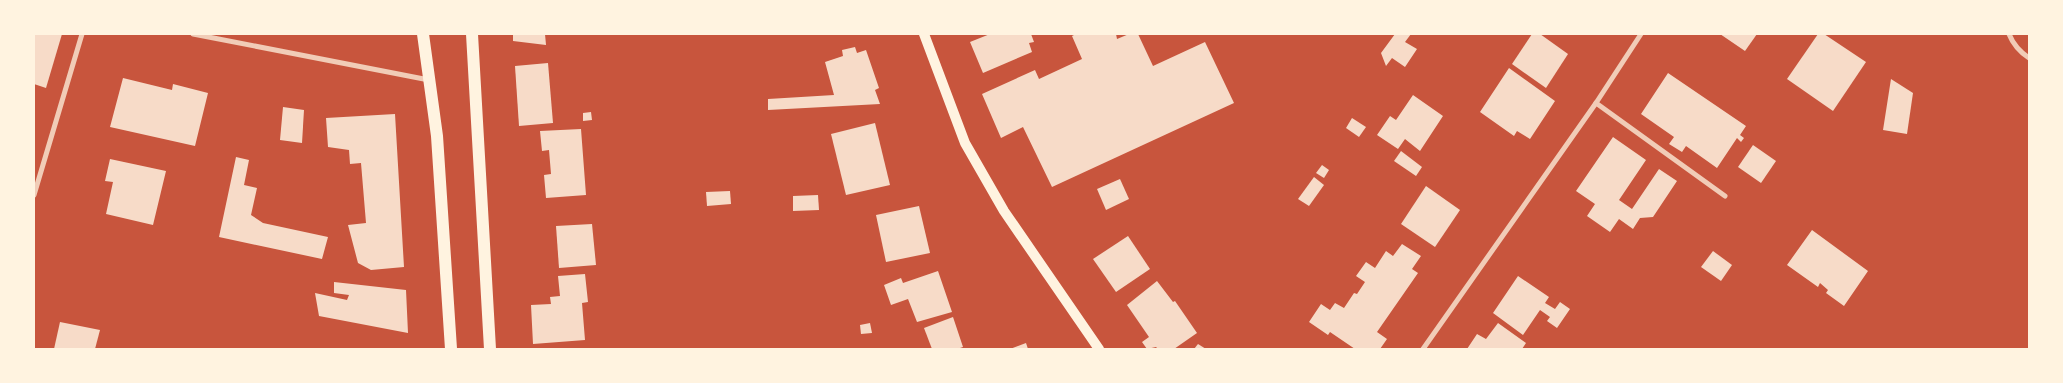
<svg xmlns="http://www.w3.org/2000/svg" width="2063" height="383" font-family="Arial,sans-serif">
<rect width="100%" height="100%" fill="#c8553d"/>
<g fill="#f7dbc8">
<polygon points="34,34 62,34 46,88 34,84"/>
<polygon points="513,34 545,34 546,45 513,41"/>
<polygon points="990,34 1031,34 1034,42 1029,43 1032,52 983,73 970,42"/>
<polygon points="1076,34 1116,34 1117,39 1129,34 1138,34 1153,66 1205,42 1234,103 1052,187 1023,127 1001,138 982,94 1035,70 1039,79 1082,59 1072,36"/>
<polygon points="1395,34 1411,34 1405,42 1417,49 1405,67 1392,58 1386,66 1381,53"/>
<polygon points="1532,34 1540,34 1568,54 1546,88 1512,64"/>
<polygon points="1720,34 1757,34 1745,51"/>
<polygon points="1818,34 1824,34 1866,62 1833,111 1787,79"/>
<polygon points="855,47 857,53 866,50 879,88 875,90 880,104 768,110 768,99 834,95 825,62 843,56 842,50"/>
<polygon points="548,63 553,123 519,126 515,66"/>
<polygon points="1509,68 1555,101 1530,139 1517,131 1514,136 1480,112"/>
<polygon points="1668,73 1746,126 1740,135 1744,138 1741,142 1737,138 1717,168 1686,146 1682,152 1669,144 1674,137 1641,114"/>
<polygon points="123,78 172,90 173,84 208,93 195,146 110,127"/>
<polygon points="1891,79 1913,93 1907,134 1883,130"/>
<polygon points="1413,95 1443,116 1420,151 1405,139 1398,149 1377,135 1390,116 1396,120"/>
<polygon points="283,107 304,110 302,143 280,140"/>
<polygon points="591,112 592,120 583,121 583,113"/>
<polygon points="395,114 404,267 371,270 358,263 348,225 366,223 361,163 350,164 349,150 328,147 326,118"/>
<polygon points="1352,118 1366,127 1359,137 1346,128"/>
<polygon points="875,123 890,185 846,195 831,134"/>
<polygon points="581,129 586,195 546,198 544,175 551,174 549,150 542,151 540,131"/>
<polygon points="1613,137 1646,160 1619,200 1632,209 1659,169 1677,181 1653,217 1640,218 1633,229 1619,219 1610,232 1587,216 1595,204 1576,191"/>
<polygon points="1753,145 1776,161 1761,183 1738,167"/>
<polygon points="1401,151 1422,167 1416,176 1394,161"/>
<polygon points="236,157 249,160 244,185 257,188 251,215 263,223 328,237 322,259 219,237"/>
<polygon points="110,159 166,171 153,225 106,214 113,182 105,181"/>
<polygon points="1322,165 1329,170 1324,178 1316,173"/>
<polygon points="1314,177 1324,185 1309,206 1298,199"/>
<polygon points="1120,179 1129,199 1106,210 1097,189"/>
<polygon points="1426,186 1460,210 1435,247 1401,224"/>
<polygon points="730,191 731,204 707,206 706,192"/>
<polygon points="818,195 819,210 793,211 793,196"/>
<polygon points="919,206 930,253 886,262 876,215"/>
<polygon points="592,224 596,265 559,268 556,226"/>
<polygon points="1812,230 1868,271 1844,306 1826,293 1828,290 1820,283 1818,287 1787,265"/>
<polygon points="1128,236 1150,269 1116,292 1093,259"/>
<polygon points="1402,244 1421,256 1412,269 1418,273 1377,332 1387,339 1380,349 1355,349 1330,332 1328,335 1309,322 1321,304 1330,310 1335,303 1344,308 1354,293 1357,294 1365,282 1356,276 1366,262 1375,268 1386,251 1393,256"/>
<polygon points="1713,251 1732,265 1721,281 1701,267"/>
<polygon points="938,271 952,312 917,322 908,299 891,305 884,285 901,278 903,283"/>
<polygon points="585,274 588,302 582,303 585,340 533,344 531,305 551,304 550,297 560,296 558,276"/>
<polygon points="1518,276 1549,297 1545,303 1555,309 1560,302 1570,309 1557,328 1547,321 1550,317 1540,310 1523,335 1493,313"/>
<polygon points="1157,281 1173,302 1175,301 1197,333 1174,349 1158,349 1156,347 1147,349 1142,342 1149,337 1127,305"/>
<polygon points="334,282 406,290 408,333 319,316 315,293 347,300 349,295 334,293"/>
<polygon points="953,317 963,347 957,349 932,349 924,328"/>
<polygon points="60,322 100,330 95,349 54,349"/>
<polygon points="870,323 872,333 861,334 860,325"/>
<polygon points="1498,323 1526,343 1522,349 1467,349 1477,334 1486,339"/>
<polygon points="1026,343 1028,349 1010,349"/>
<polygon points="1198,344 1206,349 1194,349"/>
</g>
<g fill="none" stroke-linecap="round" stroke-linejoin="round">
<g stroke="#f1ccb7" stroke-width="5">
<polyline points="193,34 429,80"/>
<path d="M2009,34C2013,44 2020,52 2029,58"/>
<polyline points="1596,103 1725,196"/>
<polyline points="34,195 82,34"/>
<polyline points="1423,349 1596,103 1641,34"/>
</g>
<polyline stroke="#fff3e0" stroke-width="10" points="924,34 965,143 1004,211 1099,349"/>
<g stroke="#fff3e0" stroke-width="12">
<polyline points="423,34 437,136 451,349"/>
<polyline points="472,34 490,349"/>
</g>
</g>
<rect width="2063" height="383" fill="none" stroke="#fff3e0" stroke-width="70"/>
</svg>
